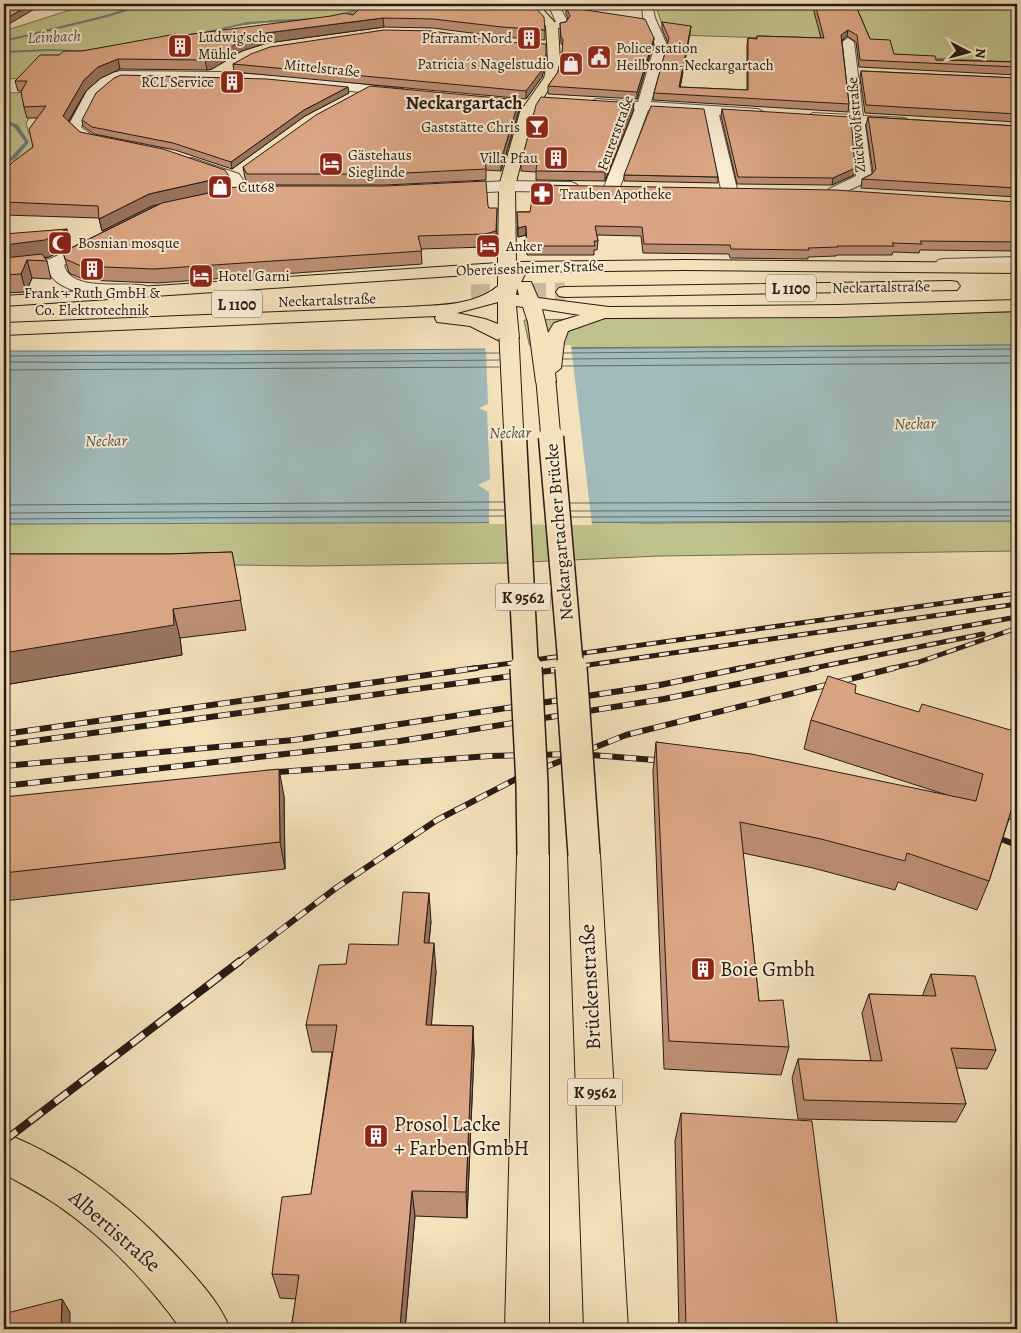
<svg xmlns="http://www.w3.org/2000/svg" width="1021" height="1333" font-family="Alegreya,serif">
<rect width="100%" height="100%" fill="#f4e2bb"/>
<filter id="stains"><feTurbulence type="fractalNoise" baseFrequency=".004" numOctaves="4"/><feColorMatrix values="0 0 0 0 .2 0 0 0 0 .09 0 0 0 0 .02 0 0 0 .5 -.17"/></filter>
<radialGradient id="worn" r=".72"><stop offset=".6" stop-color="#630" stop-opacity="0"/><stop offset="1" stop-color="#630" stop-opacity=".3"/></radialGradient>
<g fill="#c0c28d" stroke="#746e50">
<polygon points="89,4 373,4 349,15 327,20 279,20 234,26 77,61 65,77 4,79 4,31"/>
<polygon points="655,4 1017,4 1017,62 865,55 863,41 675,35 665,33"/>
<polygon points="46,92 26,123 29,134 39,136 36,148 4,171 4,93"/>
<polygon points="1017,312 1017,345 530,348 524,320"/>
<polygon points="504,521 650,523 1017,521 1017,551 659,556 505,563 310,566 4,562 4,524"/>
</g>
<polygon fill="#a1bbbc" stroke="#707b79" points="1017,345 1017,521 4,524 4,351 236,351"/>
<polygon fill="#f4e2bb" points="571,345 592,525 489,524 489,492 478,485 490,479 487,412 479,408 488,404 486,352 484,346"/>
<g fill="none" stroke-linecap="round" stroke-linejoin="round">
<g stroke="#646b68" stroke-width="1">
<polyline points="564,353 1017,349"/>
<polyline points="4,356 499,353"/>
<polyline points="563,359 1017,356"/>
<polyline points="4,362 236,363 499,360"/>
<polyline points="562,366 1017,363"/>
<polyline points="4,370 499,367"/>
<polyline points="570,503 1017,502"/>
<polyline points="4,505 504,502"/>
<polyline points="571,511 1017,510"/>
<polyline points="4,513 504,510"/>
<polyline points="571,517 1017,516"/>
<polyline points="4,519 505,516"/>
</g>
<g fill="#707b79" fill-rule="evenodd">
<polygon points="143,4 148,4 108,17 4,42 4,40 106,15"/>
<polygon points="367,4 371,4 339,18 336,17"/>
<polygon points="315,18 316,20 247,24 187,38 185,37 247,22"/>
<polygon points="50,49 95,51 93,52 50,51 4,53 4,51"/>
<polygon points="4,119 18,125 29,142 16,158 4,165 4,162 12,156 25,142 14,127 4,122"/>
</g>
<polyline stroke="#cbba9a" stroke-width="19" stroke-dasharray="19 9" stroke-linecap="butt" points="471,294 565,292"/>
<defs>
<g id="minor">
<polygon points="548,4 558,4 568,22 564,27 552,29 546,26 548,24 556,22"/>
<polygon points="642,4 652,4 655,18 667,45 651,102 758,109 765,113 758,117 719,115 737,189 734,192 724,192 721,189 705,114 648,110 620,187 617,190 607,190 604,187 635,109 596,107 589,103 596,99 638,102 655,45 643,18"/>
<polygon points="848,38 854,42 863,116 905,118 912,122 905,126 865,124 872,178 869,181 834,197 829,195 826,192 829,189 856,176 851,123 813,121 806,117 813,113 850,115 842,42"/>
<path d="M121,71L219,72L308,78L403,89L409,93L403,97L308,86L219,80L121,79C99,83 91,109 81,127L93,136L111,140L113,143L111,146C96,150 76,140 67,128L89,87L106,74Z"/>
<polygon points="192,158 239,174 251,192 248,195 238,195 228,180 187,165 185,162 187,159"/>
<polygon points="507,181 571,182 576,184 579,187 576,190 571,192 507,191 449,194 444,192 441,189 444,186 449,184"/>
<path d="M98,236L104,237L106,241L104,245L64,265C71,293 125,281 146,286L149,290L146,294C122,300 58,298 48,270L4,274V264L50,259Z"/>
<polygon points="1017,257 1017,267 944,269 938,268 935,264 938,260 944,259"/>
</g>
<g id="major">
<path d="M526,4H538L558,26L560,61L556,78L534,112L515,186L516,262L685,260L1017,263V273L685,270L523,272L525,274L521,282H531L538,298L609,307L838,305L1017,300V311L838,317L605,318L568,331L564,342L561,368L555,373L556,382L553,386L546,388L539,386L536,382L528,322L523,307L516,306L519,338L516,342L509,344L502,342L470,326L437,322L435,318L436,316L4,335V323L405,307C435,305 473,307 498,286V273L4,306V296L498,263L499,186L520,112L544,78L548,61L546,26ZM517,288L519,295H516ZM498,302V324L485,319L457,313ZM542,309L580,315L554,323L548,333Z"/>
<polygon points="951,281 957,282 960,286 957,290 565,297 559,296 556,292 559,288 565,287"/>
<polygon points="533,842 544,846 549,855 549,1329 505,1329 517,855 522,846"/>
<polygon points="584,842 595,846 600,855 628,1329 584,1329 568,855 573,846"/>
<path d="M4,1133C78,1162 140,1214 192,1273C207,1290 222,1308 230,1329H181C147,1282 105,1238 57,1205C40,1193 22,1184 4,1174Z"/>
</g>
</defs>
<use href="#minor" stroke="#5a4d3e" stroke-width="2"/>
<use href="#major" stroke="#271b14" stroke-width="2"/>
<use href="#minor" fill="#f8ecd3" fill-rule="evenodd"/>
<use href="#major" fill="#f4e2bb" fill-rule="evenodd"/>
<defs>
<g id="rail-far2">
<polyline points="468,669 1017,593"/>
<polyline points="560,669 1017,604"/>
<polyline points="736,669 831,650 1017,617"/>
<polyline points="809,669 983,634"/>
<polyline points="889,669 919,662 1017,628"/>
</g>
<g id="rail-far1">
<polyline points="4,734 477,668"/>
<polyline points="4,745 570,668"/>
<polyline points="4,766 294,740 660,685 742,668"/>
<polyline points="265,773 489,756 580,754 667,761"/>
<polyline points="4,786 400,741 664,699 816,668"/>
<polyline points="990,835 1017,845"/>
<polyline points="239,962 336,888 437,820 518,778 626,735 894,668"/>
</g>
<polyline id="rail" points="4,1141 240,961"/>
</defs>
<use href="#rail-far2" stroke="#271b14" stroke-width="5"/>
<use href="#rail-far1" stroke="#271b14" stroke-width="6"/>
<use href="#rail" stroke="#271b14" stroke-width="8"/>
<use href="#rail-far2" stroke="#f8ecd3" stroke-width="3" stroke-dasharray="10" stroke-linecap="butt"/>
<use href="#rail-far1" stroke="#f8ecd3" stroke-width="4.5" stroke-dasharray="12" stroke-linecap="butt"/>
<use href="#rail" stroke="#f8ecd3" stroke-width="5.5" stroke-dasharray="16" stroke-linecap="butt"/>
<defs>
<g id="major-bridge-far2">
<polyline points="509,338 514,439"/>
<polyline points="546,382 551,439"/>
</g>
<g id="major-bridge-far1">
<polyline points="514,437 526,669"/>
<polyline points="551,437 571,669"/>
</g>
<g id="major-bridge">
<polyline points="526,668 532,784 533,855"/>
<polyline points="571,668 584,855"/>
</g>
</defs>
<use href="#major-bridge-far2" stroke="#271b14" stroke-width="21" stroke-linecap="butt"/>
<use href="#major-bridge-far1" stroke="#271b14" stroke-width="27" stroke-linecap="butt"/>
<use href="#major-bridge" stroke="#271b14" stroke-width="34" stroke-linecap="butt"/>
<use href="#major-bridge-far2" stroke="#f4e2bb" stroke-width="19"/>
<use href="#major-bridge-far1" stroke="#f4e2bb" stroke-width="24"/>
<use href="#major-bridge" stroke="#f4e2bb" stroke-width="31"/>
</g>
<g fill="#bc8f72" stroke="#271b14">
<polygon points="364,4 545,30 545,40 502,37 433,28 384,27 267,43 242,51 212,69 207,70 120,69 101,78 86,91 69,122 80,132 231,188 198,195 488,206 496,244 486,247 421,249 422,264 157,283 85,280 69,273 63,252 159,204 152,206 102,231 99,218 4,215 4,171 33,147 37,118 27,118 24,107 22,91 18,91 15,81 59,55 177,36 353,15"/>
<polygon points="812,4 855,4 870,39 894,54 936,60 1017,62 1017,75 859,67 856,42 847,36 842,41 849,104 848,112 653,100 654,93 668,43 662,29 662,22 690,33 680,87 747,90 747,45 748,38 756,39 757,36 821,38"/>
<polygon points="566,7 654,38 653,45 637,99 548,94 548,86 558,72 562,54 563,45 561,44 560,23 566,22 568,18 566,14"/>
<polygon points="546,61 542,77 526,99 234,72 233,64"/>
<polygon points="861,71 1017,78 1017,122 865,113 860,78"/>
<polygon points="349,93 305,116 232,169 175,150 94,134 83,126 82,120"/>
<polygon points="722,109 854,175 832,185 737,184 721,116"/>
<polygon points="519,110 501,171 486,170 486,180 386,185 249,185 245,178 243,167"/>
<polygon points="633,111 605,181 536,180 536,172 521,171 521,163"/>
<polygon points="868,117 1017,126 1017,198 1017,197 861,188 862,179 872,174 873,172 866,125"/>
<polygon points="624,175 718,177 718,183 624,181"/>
<polygon points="1017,202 1017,251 920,250 919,253 893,252 892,255 837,255 836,256 808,257 808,259 730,258 729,254 643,253 641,236 597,235 598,241 597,250 594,250 594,255 527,255 526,235 518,237 517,212"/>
<polygon points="4,234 71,246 49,257 45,258 47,261 51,279 32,278 26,292 4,293"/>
<polygon points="232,552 246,630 180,638 182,655 4,685 4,554 168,554"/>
<polygon points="855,693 1017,759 1017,821 1009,819 989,881 977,910 898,882 895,890 813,868 743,853 759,1001 789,1047 781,1075 664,1069 653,771 656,742 947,795 804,749 811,720"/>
<polygon points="284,796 285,869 4,901 4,797"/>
<polygon points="431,921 429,943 436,972 431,1025 473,1026 474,1053 467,1218 415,1216 405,1329 294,1329 292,1323 296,1299 280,1298 272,1274 311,1194 332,1052 312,1052 306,1025 346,964 398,945"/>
<polygon points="931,974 996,1050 987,1069 956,1068 966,1104 956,1122 798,1119 792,1078 798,1059 871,1061 862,1013 869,994 923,996 923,994"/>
<polygon points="681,1113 838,1329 679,1329 675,1141"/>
</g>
<g fill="#99745d" stroke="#271b14">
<polygon points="31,4 43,4 4,27 4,20"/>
<polygon points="383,18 384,27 267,43 242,51 212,69 207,70 205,60 241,41 266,33"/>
<polygon points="691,26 690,33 679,94 679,87"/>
<polygon points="848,30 847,36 840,42 841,35"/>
<polygon points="654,38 653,45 637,99 637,92"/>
<polygon points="546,54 546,61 542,77 526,99 526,91"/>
<polygon points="118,59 120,69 101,78 86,91 65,127 63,116 84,80 98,67"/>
<polygon points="348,87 349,93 305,116 232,169 231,162 304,110"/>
<polygon points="519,100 519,110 501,171 501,160"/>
<polygon points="634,103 633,111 605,181 605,172"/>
<polygon points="855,168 854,175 832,185 833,178"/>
<polygon points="229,176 231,188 152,206 102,231 99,219 149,194"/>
<polygon points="497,208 496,244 486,247 485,234"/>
<polygon points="526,226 526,235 518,237 518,228"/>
<polygon points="67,229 71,246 49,257 4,263 4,245"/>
<polygon points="27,260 32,278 26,292 21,274"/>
<polygon points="173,609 180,638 182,655 4,685 4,653"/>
<polygon points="279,769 284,796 285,869 280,842"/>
<polygon points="429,893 431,921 426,971 424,943"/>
<polygon points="434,943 436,972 429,1053 426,1025"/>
<polygon points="473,1026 474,1053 467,1218 466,1192"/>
<polygon points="412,1191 415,1216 405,1329 400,1329 400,1326"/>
<polygon points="62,1299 70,1312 70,1329 61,1329"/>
</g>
<g fill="#dba685" stroke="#271b14">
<polygon points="4,4 31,4 4,20"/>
<polygon points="364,4 532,4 544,17 545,30 502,27 433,19 383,18 266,33 241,41 211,59 205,60 118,59 98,67 84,80 63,116 80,132 163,149 225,170 229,176 149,194 99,219 98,206 4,202 4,171 14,161 33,147 29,129 46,106 24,107 21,92 27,81 15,81 40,55 59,55 64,51 82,51 176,34 177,36 331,16 345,13 353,15"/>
<polygon points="815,4 855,4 870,39 890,40 894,54 935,56 936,60 1017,62 1017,67 860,60 857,35 848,30 841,35 849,104 654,93 669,38 662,22 691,26 679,87 748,90 748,38 757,39 757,36 824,38"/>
<polygon points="566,7 645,19 654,38 637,92 548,86 558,72 562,54 563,39 561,37 560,23 566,22 570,16"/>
<polygon points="384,30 433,31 502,42 546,44 546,54 542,70 526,91 233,64 251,54 270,47"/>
<polygon points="861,71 1017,78 1017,114 866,105"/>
<polygon points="121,75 267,79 348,87 304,110 231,162 173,143 92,127 82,120 96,93 114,78"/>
<polygon points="370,86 519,100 501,160 485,159 486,169 385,174 247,174 243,167 316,115"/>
<polygon points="541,97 634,103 605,172 536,171 537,163 521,163 536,105"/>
<polygon points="651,106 704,109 718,177 624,175"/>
<polygon points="722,109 851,117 855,168 833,178 738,177"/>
<polygon points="868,117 1017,126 1017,188 862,179 872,174 876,169"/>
<polygon points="486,181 488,206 489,208 497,208 496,231 485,234 418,236 422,251 154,269 81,266 65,259 63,252 162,203 241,186 385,186"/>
<polygon points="534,185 835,190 1017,202 1017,242 920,241 922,244 892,243 894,246 837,246 838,247 808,248 809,250 731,249 730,245 644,244 642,227 595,226 598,241 594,241 595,246 527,246 526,226 518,228 517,212 530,212"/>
<polygon points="67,229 45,240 4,245 4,234"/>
<polygon points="42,254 47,261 27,260 21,274 4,275 4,258"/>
<polygon points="232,552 241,600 173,609 174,625 4,653 4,554 168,554"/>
<polygon points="828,676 856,685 855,693 919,712 922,704 1017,732 1017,747 1013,758 1017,759 1017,792 989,881 907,853 905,861 821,839 740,822 759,1001 783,1000 789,1047 669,1041 656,742 751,754 976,801 983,774 811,720"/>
<polygon points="279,769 280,842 4,873 4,797"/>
<polygon points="403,892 429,893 424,943 434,943 426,1025 473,1026 466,1192 412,1191 400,1326 292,1323 299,1275 272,1274 282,1197 311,1194 337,1025 306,1025 319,965 346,964 349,944 398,945"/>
<polygon points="931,974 975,976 996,1050 951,1048 966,1104 804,1100 798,1059 882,1061 869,994 936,996"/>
<polygon points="681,1113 812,1121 838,1329 686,1329"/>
<polygon points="62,1299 61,1329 7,1329 7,1313"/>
</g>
<defs>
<symbol id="building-square" viewBox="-11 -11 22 22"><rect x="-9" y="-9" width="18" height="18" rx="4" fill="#8f2418" stroke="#f8ecd3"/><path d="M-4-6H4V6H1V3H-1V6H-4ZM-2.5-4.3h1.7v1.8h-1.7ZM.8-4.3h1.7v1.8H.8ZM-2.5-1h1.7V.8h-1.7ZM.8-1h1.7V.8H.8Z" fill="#fff"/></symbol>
<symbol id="civic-square" viewBox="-11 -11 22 22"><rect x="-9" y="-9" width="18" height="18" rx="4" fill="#8f2418" stroke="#f8ecd3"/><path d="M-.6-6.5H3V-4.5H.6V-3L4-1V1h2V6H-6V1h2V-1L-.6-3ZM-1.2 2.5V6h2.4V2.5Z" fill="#fff"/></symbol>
<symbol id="shop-square" viewBox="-11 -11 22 22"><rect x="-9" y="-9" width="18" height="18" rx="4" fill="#8f2418" stroke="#f8ecd3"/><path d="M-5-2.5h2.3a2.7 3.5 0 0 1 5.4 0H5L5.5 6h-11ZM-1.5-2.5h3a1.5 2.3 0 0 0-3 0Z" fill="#fff"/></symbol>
<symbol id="bar-square" viewBox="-11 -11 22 22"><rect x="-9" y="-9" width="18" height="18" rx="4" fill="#8f2418" stroke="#f8ecd3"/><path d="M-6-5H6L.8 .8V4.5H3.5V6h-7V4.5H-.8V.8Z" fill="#fff"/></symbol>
<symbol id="hotel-square" viewBox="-11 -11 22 22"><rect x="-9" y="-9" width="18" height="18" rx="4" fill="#8f2418" stroke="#f8ecd3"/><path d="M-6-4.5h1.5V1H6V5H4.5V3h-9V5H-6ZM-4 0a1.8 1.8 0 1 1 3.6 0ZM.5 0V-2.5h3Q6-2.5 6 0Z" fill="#fff"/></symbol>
<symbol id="pharmacy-square" viewBox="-11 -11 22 22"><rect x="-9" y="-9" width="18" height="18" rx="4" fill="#8f2418" stroke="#f8ecd3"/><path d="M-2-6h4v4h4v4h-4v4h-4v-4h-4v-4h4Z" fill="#fff"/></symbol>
<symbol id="mosque-square" viewBox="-11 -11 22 22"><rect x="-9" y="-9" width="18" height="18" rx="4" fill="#8f2418" stroke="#f8ecd3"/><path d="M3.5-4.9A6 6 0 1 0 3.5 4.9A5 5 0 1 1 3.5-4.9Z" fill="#fff"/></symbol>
</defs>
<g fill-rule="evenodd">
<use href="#building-square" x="515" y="24" width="28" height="28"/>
<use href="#building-square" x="166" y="32" width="28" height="28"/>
<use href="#civic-square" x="585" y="43" width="28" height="28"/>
<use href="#shop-square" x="557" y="50" width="28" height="28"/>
<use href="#building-square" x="218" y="68" width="28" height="28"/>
<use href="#bar-square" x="523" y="113" width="28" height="28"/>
<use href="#building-square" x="542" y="144" width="28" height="28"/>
<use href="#hotel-square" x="317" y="150" width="28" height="28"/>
<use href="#shop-square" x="206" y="173" width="28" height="28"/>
<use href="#pharmacy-square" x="528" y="180" width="28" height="28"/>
<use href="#mosque-square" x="46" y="229" width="28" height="28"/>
<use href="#hotel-square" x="474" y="232" width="28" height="28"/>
<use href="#building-square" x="78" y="255" width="28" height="28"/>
<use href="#hotel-square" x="187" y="262" width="28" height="28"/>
<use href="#building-square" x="689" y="955" width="28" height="28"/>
<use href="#building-square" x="362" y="1122" width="28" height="28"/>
</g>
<g text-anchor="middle" stroke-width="4" stroke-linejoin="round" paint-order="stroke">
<g font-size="15" fill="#271b14" stroke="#f8ecd3" text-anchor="start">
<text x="198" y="42">Ludwig’sche<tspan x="198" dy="17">Mühle</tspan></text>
<text x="512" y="43" text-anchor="end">Pfarramt Nord</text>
<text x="616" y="53">Police station<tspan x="616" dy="17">Heilbronn-Neckargartach</tspan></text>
<text x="554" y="69" text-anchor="end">Patricia´s Nagelstudio</text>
<text x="214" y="87" text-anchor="end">RCL Service</text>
<text x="520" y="132" text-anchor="end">Gaststätte Chris</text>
<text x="348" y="160">Gästehaus<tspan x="348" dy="17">Sieglinde</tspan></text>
<text x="538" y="163" text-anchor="end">Villa Pfau</text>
<text x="238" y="192">Cut68</text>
<text x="560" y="199">Trauben Apotheke</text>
<text x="78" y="248">Bosnian mosque</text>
<text x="506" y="251">Anker</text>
<text x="218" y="281">Hotel Garni</text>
<text x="92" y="298" text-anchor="middle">Frank + Ruth GmbH &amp;<tspan x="92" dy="17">Co. Elektrotechnik</tspan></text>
</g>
<g font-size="15" fill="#271b14" stroke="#f8ecd3">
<text transform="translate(322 68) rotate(6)" y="5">Mittelstraße</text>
<text transform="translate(856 125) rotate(-95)" y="5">Zückwolfstraße</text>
<text transform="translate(615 133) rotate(-70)" y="5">Feurerstraße</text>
<text transform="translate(530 268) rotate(-2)" y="5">Obereisesheimer Straße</text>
<text transform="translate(881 287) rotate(-1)" y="5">Neckartalstraße</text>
<text transform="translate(327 300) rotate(-2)" y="5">Neckartalstraße</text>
</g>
<g font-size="16" font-style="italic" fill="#52534f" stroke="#f8ecd3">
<text transform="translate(54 36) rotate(-2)" y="6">Leinbach</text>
<text transform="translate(915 423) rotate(-1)" y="6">Neckar</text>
<text transform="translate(510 432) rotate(-1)" y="6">Neckar</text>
<text transform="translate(106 440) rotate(-1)" y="6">Neckar</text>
</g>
<g fill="#f8ecd3" stroke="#665a4d" stroke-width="1">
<rect x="766" y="274.5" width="50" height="27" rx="4"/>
<rect x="212" y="290.5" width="50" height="27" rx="4"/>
<rect x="495.5" y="583.5" width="55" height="27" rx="4"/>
<rect x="567.5" y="1078.5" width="55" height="27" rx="4"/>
</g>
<g font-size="16" font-weight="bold" fill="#271b14">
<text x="791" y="294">L 1100</text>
<text x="237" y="310">L 1100</text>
<text x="523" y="603">K 9562</text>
<text x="595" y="1098">K 9562</text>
</g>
<g font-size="18" fill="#271b14" stroke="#f8ecd3">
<text transform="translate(559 532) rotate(-95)" y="6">Neckargartacher Brücke</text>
</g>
<g font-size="19" font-weight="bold" fill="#271b14" stroke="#f8ecd3">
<text x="464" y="109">Neckargartach</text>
</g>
<g font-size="21" fill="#271b14" stroke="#f8ecd3" text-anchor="start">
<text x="720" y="976">Boie Gmbh</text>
<text x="394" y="1131">Prosol Lacke<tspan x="394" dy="24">+ Farben GmbH</tspan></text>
</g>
<g font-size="21" fill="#271b14" stroke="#f8ecd3">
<text transform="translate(590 987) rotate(-93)" y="7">Brückenstraße</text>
<text transform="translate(115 1231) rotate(41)" y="7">Albertistraße</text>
</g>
</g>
<rect width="1021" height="1333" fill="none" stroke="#f4e2bb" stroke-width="20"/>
<rect x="5" y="5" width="1011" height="1323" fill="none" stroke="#271b14" stroke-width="2.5"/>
<rect x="10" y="10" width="1001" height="1313" fill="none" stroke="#271b14"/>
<g transform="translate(968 52) rotate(96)" stroke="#f8ecd3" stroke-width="4" paint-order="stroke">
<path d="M0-4L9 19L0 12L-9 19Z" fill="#271b14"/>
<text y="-8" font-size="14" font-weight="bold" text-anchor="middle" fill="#271b14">N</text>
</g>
<rect width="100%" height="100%" filter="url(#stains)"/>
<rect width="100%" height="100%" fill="url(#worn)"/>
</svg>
